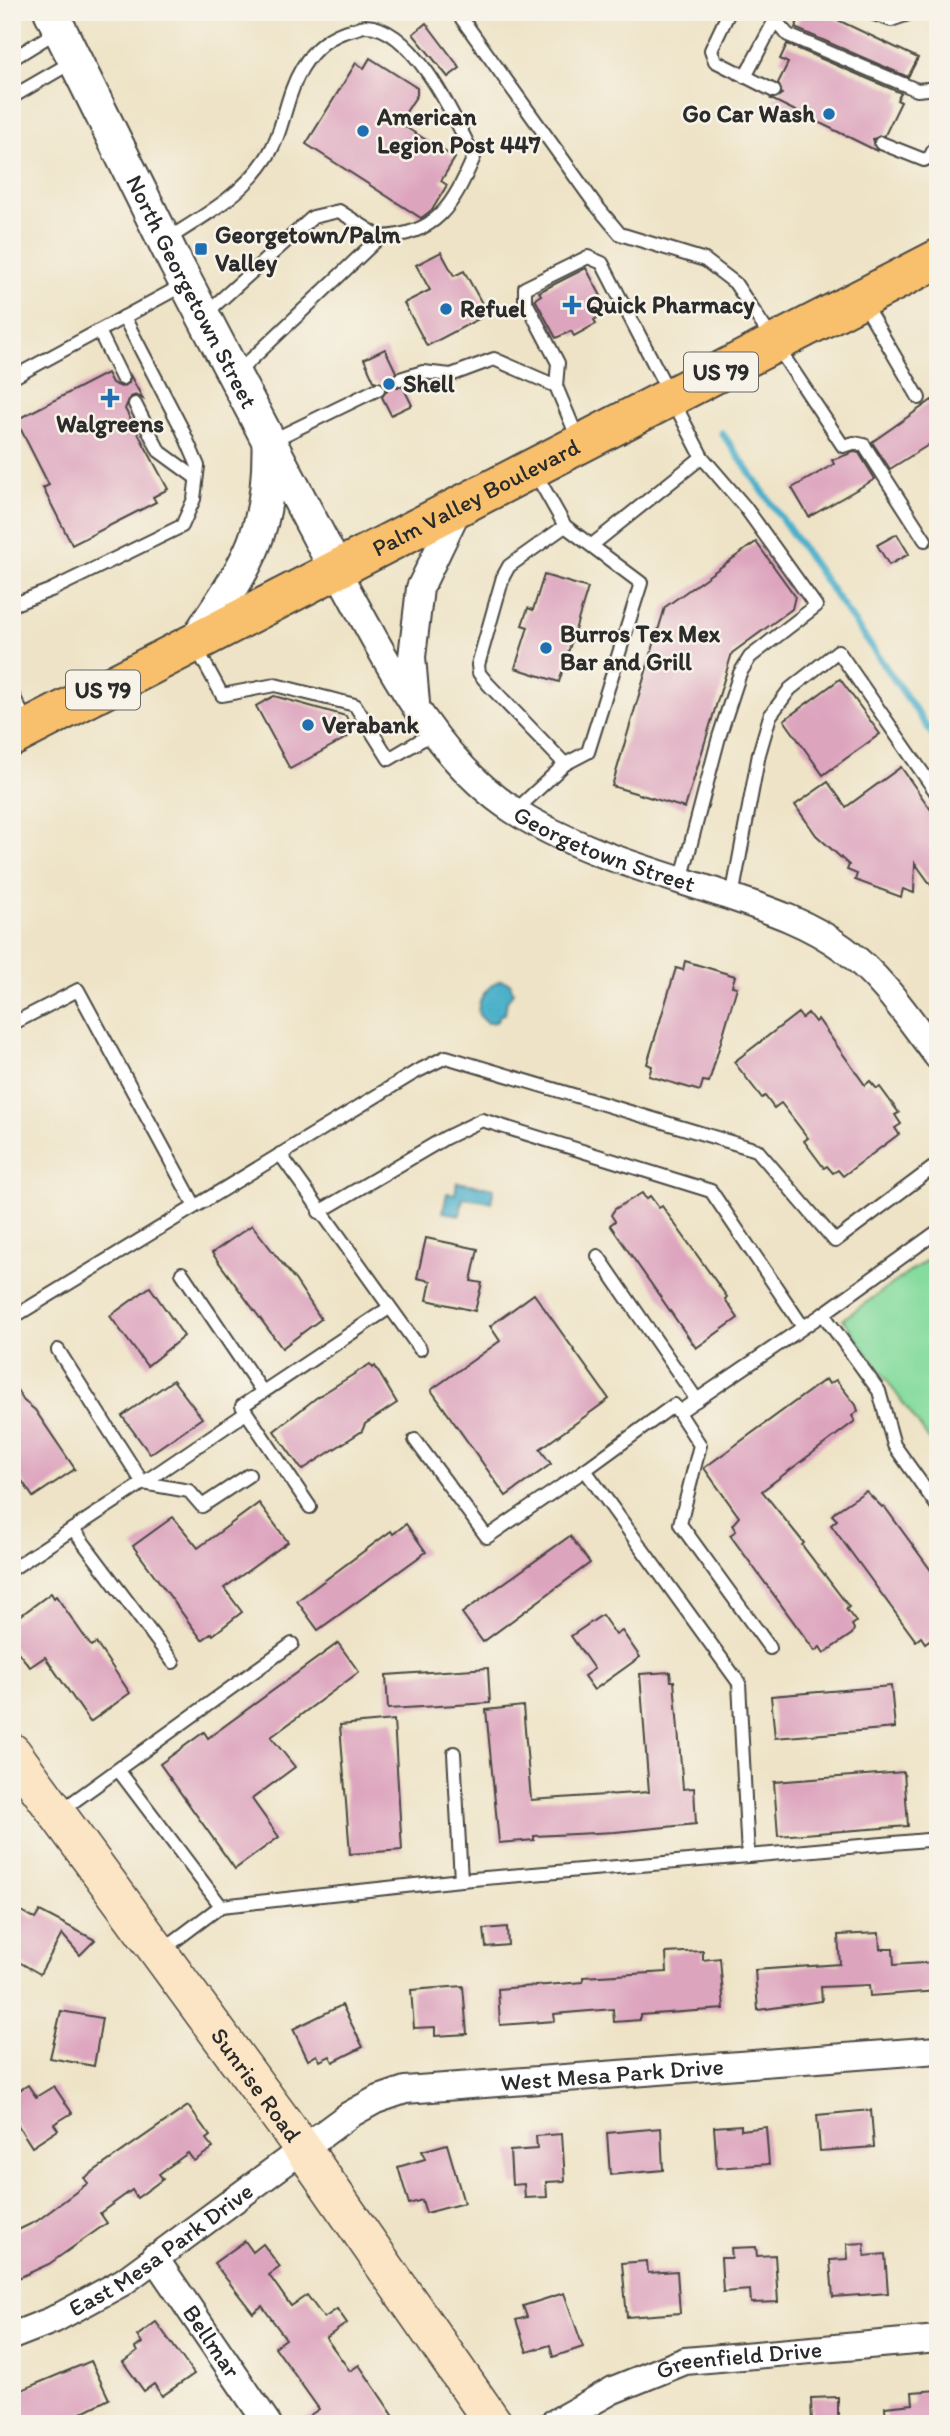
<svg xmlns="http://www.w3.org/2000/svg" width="950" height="2436" font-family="Itim,sans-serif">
<rect width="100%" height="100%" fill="#f7f3e8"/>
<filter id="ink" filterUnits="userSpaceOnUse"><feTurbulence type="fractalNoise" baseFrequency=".0143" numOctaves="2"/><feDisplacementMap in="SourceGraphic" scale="14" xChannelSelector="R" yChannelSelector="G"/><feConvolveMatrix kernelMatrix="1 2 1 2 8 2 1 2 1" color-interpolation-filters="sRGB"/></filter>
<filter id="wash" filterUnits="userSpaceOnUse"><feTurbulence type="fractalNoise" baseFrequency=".00686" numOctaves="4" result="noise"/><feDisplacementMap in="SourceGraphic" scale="28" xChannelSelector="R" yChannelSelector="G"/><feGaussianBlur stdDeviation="1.57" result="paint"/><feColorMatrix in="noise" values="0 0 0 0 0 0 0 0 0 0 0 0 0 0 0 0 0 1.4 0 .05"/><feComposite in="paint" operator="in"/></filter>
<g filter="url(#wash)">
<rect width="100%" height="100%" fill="#eee3c6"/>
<polygon fill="#86dc9f" stroke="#588465" stroke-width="2" points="938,1252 938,1452 843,1319"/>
<g fill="#4bb0ca" stroke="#3b6e7a" stroke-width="2">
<path d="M501,980L510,983L513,992L507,1001L505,1014L500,1015L496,1022L487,1023L479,1015C476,1000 487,986 501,980Z"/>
<polygon points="457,1182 494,1188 491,1202 463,1198 460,1215 443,1212 447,1193 455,1194"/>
</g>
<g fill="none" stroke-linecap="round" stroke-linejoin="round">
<polyline stroke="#4bb0ca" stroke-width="7" points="722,433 938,742"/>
</g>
<g id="blocks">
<g fill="#dda4be">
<polygon points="802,12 821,12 918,58 908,77 795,28"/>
<polygon points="426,23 460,68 448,77 413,34"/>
<polygon points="787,44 901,93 897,100 901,102 885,135 873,139 877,151 771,99 782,94 778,83 788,63 780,59"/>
<polygon points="370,58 417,88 417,95 399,123 455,158 441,181 447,185 432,210 421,218 306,144 356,63 364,68"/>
<polygon points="441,252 454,276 464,271 488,314 427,346 404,303 430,290 416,265"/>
<polygon points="586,268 609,311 594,320 596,324 574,336 571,331 556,338 535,299 541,295 539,292"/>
<polygon points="385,349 396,372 392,382 397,387 403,387 412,405 391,415 382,397 387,390 385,385 374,381 364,359"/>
<polygon points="107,373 112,383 121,387 129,383 130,375 143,399 136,395 130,397 125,409 168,489 153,497 156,502 72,545 43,488 49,485 16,420"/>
<polygon points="932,400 938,409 938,439 890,469 872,442"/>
<polygon points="854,452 859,453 875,479 809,517 792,488 834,464 832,460"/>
<polygon points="897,534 909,554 889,565 877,545"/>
<polygon points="756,542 795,596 792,609 732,653 685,808 612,786 665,607"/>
<polygon points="544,575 588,588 559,682 515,668 528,627 522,625 528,608 533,610"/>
<polygon points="840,679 880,734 823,775 784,720"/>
<polygon points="274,696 346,716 353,734 290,769 256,706"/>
<polygon points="901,767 938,820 938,895 915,863 914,893 903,889 901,897 855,880 857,874 847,870 849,865 816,835 795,805 828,782 846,807"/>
<polygon points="685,961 735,976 732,986 737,987 709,1082 703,1081 700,1091 649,1076 652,1066 647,1064 676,968 683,970"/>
<polygon points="798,1013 802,1018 808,1013 815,1022 818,1019 865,1085 870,1081 877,1089 880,1087 899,1113 895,1115 901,1124 895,1128 899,1134 843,1176 838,1170 833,1173 827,1166 824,1168 804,1141 808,1138 785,1108 781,1103 774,1108 765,1096 762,1098 734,1062"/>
<polygon points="642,1193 646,1199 650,1196 659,1208 662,1206 727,1297 725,1299 738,1318 696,1348 610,1225 615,1221 611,1215 615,1209"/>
<polygon points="252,1225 296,1281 321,1319 282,1348 212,1253"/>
<polygon points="426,1238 478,1249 471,1281 482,1283 475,1311 427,1300 431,1281 417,1278"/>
<polygon points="150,1287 184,1336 147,1366 110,1316"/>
<polygon points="534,1294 609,1399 540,1449 551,1464 506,1496 431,1390 500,1341 490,1326"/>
<polygon points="370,1364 373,1368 375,1366 397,1403 365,1424 362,1431 302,1470 274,1431 316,1398"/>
<polygon points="826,1379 829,1384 836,1380 856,1405 858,1411 852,1416 855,1421 762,1491 804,1543 802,1545 849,1607 846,1609 856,1622 852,1625 854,1629 852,1634 824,1653 820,1647 815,1651 730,1535 736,1531 732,1525 739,1517 704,1468"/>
<polygon points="173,1380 202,1418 150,1454 122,1416"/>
<polygon points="12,1382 24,1401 35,1410 75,1469 33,1497 12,1466"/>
<polygon points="866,1491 882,1507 884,1506 938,1580 938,1634 925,1643 921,1637 916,1641 831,1525 837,1520 832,1515 836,1511"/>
<polygon points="259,1503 288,1542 224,1588 242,1612 213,1635 212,1633 202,1640 133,1546 173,1517 198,1548"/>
<polygon points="406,1524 426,1552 318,1630 297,1601 391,1531 393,1534"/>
<polygon points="570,1536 590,1563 483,1642 462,1613"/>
<polygon points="51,1593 54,1598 56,1596 91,1646 96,1643 130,1693 90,1722 45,1657 30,1667 12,1645 12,1622"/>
<polygon points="602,1615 616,1635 622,1631 640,1657 594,1690 584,1676 594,1669 571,1636"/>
<polygon points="338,1643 359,1672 271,1737 295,1767 252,1799 279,1837 235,1869 160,1764 204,1732 208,1738"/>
<polygon points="488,1668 490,1703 388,1709 386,1675"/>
<polygon points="670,1672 671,1681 674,1681 683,1789 694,1788 696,1824 615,1832 534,1836 534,1840 499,1843 486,1710 523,1706 531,1800 649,1792 640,1674"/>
<polygon points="891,1686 895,1728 775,1738 771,1696"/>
<polygon points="394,1720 402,1850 350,1854 340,1725"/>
<polygon points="904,1772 908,1826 778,1836 774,1782"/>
<polygon points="21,1911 35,1919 40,1911 95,1940 80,1955 62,1934 40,1974 12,1958 12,1928"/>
<polygon points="507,1927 508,1945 486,1947 484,1929"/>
<polygon points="879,1933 880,1949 893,1949 894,1965 938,1962 938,1991 870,1996 869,1985 821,1987 822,2001 758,2010 755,1970 840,1964 838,1935"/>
<polygon points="703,1951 703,1960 720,1958 724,2009 640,2015 640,2020 614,2022 613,2009 554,2014 555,2021 500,2025 498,1989 583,1982 583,1977 667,1972 666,1953"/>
<polygon points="463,1986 467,2034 435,2036 435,2027 414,2028 411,1990"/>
<polygon points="342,2005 363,2047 333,2062 330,2056 320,2061 317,2055 308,2060 293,2029"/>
<polygon points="61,2011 102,2018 94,2066 50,2058"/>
<polygon points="28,2085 36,2097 54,2086 72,2113 54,2124 58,2130 32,2147 12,2116 12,2095"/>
<polygon points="188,2106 210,2136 206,2139 213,2148 194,2161 188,2153 159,2174 163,2179 137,2198 132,2190 100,2213 107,2223 49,2264 12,2281 12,2233 37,2221 88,2183 84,2178"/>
<polygon points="871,2110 874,2147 820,2151 817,2115"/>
<polygon points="741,2125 741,2130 766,2127 769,2164 717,2168 714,2127"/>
<polygon points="661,2128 663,2170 610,2175 607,2133"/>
<polygon points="562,2134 565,2181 546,2182 547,2197 525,2198 524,2184 512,2185 510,2151 537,2149 536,2136"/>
<polygon points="447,2144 464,2203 426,2213 422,2200 409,2204 398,2167 425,2159 422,2151"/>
<polygon points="245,2241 253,2252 263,2244 280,2267 269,2275 291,2306 307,2295 324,2318 337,2309 347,2323 326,2338 350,2371 359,2365 399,2424 297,2424 319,2409 275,2347 286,2339 262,2306 253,2313 214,2263"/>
<polygon points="864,2243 865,2256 885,2254 888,2293 833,2297 830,2260 848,2259 847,2244"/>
<polygon points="756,2247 757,2256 775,2255 778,2302 751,2303 750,2290 723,2292 721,2258 732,2258 731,2248"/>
<polygon points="647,2261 648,2273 677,2271 680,2313 627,2317 622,2263"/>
<polygon points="564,2293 583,2347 553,2357 550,2345 527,2352 516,2320 527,2317 523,2306"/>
<polygon points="156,2322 194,2374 162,2396 154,2384 144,2391 123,2362 137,2352 135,2348 142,2343 137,2336"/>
<polygon points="91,2361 109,2399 59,2424 12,2424 12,2394"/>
<polygon points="938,2390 938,2424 886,2424 885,2407 913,2404 912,2392"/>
<polygon points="838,2397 838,2424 812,2424 811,2398"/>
</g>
</g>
</g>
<g filter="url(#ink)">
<use href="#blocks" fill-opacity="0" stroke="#484742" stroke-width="2"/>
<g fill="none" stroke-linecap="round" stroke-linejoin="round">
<defs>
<g id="service">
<polyline points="457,12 595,204 620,234 705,260 735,283 843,446 854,443 864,445 925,540"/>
<polyline points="729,12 711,50 715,61 774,91"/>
<polyline points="768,12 788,35 917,90 938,88"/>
<polyline points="868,12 891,20 914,12"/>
<polyline points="12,59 59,30"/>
<polyline points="745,77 775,20"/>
<polyline points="12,97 74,61"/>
<polyline points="881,143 924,160 930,157 938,142"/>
<path d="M166,240C202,217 241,196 265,160C285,131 284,98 302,68C314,48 330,35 351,30C355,29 362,26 366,26C414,27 456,120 474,157C453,205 437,235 380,237"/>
<polyline points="863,302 919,398"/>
<polyline points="204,315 313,217 339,211 380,237 237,373"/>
<polyline points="99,331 122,378"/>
<polyline points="12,378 185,284"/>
<polyline points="400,379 423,372 451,375 494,359 556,386 578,439"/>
<polyline points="556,386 558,363 525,300 525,288 588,257 602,263 702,457 745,507 816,606 750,657 740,673 719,737 681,881"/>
<polyline points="135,404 159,451 196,478"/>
<polyline points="269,442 378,389"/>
<polyline points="565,526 509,566 503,577 478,665 479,673 488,684 565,764"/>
<polyline points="592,545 702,457"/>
<polyline points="12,605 51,590 182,526 194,499 198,466 182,429 124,317"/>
<polyline points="196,647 222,695 275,685 355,705 389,759 433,733"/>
<polyline points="12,694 28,725"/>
<polyline points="515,811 565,764 588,752 641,583 565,526 534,471"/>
<polyline points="732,897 759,754 770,716 790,689 838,651 938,795"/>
<polyline points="12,1024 78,990 195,1206"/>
<polyline points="280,1154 420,1349"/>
<polyline points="319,1212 445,1138 482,1120 711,1191 803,1327"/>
<polyline points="598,1256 697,1400"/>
<polyline points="182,1273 262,1391"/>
<polyline points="823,1314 938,1231"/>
<polyline points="12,1318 414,1073 446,1057 757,1150 835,1241 938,1164"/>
<polyline points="679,1412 823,1314 879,1391 894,1445 938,1507"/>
<polyline points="415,1440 487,1537 585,1470 739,1683 748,1856 461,1880"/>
<polyline points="585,1470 674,1405 700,1445 680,1524 770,1648"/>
<polyline points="143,1483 246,1413"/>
<polyline points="143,1483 189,1491 202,1506 249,1475"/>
<polyline points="310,1507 242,1406 389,1308"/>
<polyline points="73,1529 173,1662"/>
<polyline points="12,1569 143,1483 58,1350"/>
<polyline points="119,1771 221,1906 161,1951"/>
<polyline points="59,1812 292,1644"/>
<polyline points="748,1856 938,1839"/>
<polyline points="221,1906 461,1880 454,1753"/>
</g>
<g id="minor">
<path id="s1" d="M336,569C382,651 431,757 513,810C575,850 649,870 719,893C763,908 806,921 844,949C883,978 909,1019 938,1057"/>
<polyline points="416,703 412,657 420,588 460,505"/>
<path id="s2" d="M154,2257L268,2424"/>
<path id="s3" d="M12,2336L53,2320L123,2282L349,2115L376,2100L405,2090L938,2050"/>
<path id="s4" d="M552,2424L613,2390L685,2361L938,2339"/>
</g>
<g id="tertiary">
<path id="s5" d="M51,12L175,262L336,569"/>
<path d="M194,644C244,568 270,540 269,445"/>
</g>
<g id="secondary">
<path id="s6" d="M12,1752L303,2149L494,2424"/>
</g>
<g id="trunk">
<path id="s7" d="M12,737L938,259"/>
</g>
</defs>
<use href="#service" stroke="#484742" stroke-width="16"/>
<use href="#minor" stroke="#484742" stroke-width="30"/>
<use href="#tertiary" stroke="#484742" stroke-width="37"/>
<use href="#secondary" stroke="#484742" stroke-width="40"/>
<use href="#trunk" stroke="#484742" stroke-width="42"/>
<use href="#service" stroke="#fff" stroke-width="12"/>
<use href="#minor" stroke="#fff" stroke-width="26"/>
<use href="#tertiary" stroke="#fff" stroke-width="33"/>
<use href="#secondary" stroke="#fce5c4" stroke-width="37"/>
<use href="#trunk" stroke="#f8bf6c" stroke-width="38"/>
</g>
</g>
<g fill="#1f6fb2" stroke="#f7f3e8" stroke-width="2.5">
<circle cx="829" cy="114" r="7"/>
<circle cx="363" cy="131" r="7"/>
<rect x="194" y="242" width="14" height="14" rx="3.5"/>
<path d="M568.5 294.5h7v7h7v7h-7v7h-7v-7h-7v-7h7z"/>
<circle cx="446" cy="309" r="7"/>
<circle cx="389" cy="384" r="7"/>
<path d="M106.5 387.5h7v7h7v7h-7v7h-7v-7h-7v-7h7z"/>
<circle cx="546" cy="648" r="7"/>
<circle cx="308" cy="725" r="7"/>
</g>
<g text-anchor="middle" stroke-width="5" stroke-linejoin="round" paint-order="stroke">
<g fill="#f7f3e8" stroke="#686764" stroke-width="2">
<rect x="684" y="352.5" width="74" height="39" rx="5"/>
<rect x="66" y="670.5" width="74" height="39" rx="5"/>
</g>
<g font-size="23" font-weight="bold" fill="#2b2b2b">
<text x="721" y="380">US 79</text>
<text x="103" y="698">US 79</text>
</g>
<g font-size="24" font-weight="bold" fill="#2b2b2b" stroke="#f7f3e8" text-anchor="start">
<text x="815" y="122" text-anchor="end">Go Car Wash</text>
<text x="377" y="125">American<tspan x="377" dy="28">Legion Post 447</tspan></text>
<text x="215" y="243">Georgetown/Palm<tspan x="215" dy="28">Valley</tspan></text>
<text x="586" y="313">Quick Pharmacy</text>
<text x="460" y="317">Refuel</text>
<text x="403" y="392">Shell</text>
<text x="110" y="432" text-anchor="middle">Walgreens</text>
<text x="560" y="642">Burros Tex Mex<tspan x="560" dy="28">Bar and Grill</tspan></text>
<text x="322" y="733">Verabank</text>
</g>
<g font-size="24" fill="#2b2b2b" stroke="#f7f3e8">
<text dy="8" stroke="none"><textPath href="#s5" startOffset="313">North Georgetown Street</textPath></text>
<text dy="8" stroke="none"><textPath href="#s7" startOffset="522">Palm Valley Boulevard</textPath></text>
<text dy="8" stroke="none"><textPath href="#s1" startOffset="402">Georgetown Street</textPath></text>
<text dy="8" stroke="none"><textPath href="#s3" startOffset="674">West Mesa Park Drive</textPath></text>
<text dy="8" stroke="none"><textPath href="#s6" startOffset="413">Sunrise Road</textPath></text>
<text dy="8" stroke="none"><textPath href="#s3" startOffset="173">East Mesa Park Drive</textPath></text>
<text dy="8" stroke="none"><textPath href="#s2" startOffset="102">Bellmar</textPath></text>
<text dy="8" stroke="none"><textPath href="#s4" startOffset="201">Greenfield Drive</textPath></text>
</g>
</g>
<rect width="950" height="2436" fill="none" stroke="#f7f3e8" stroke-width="42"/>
</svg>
